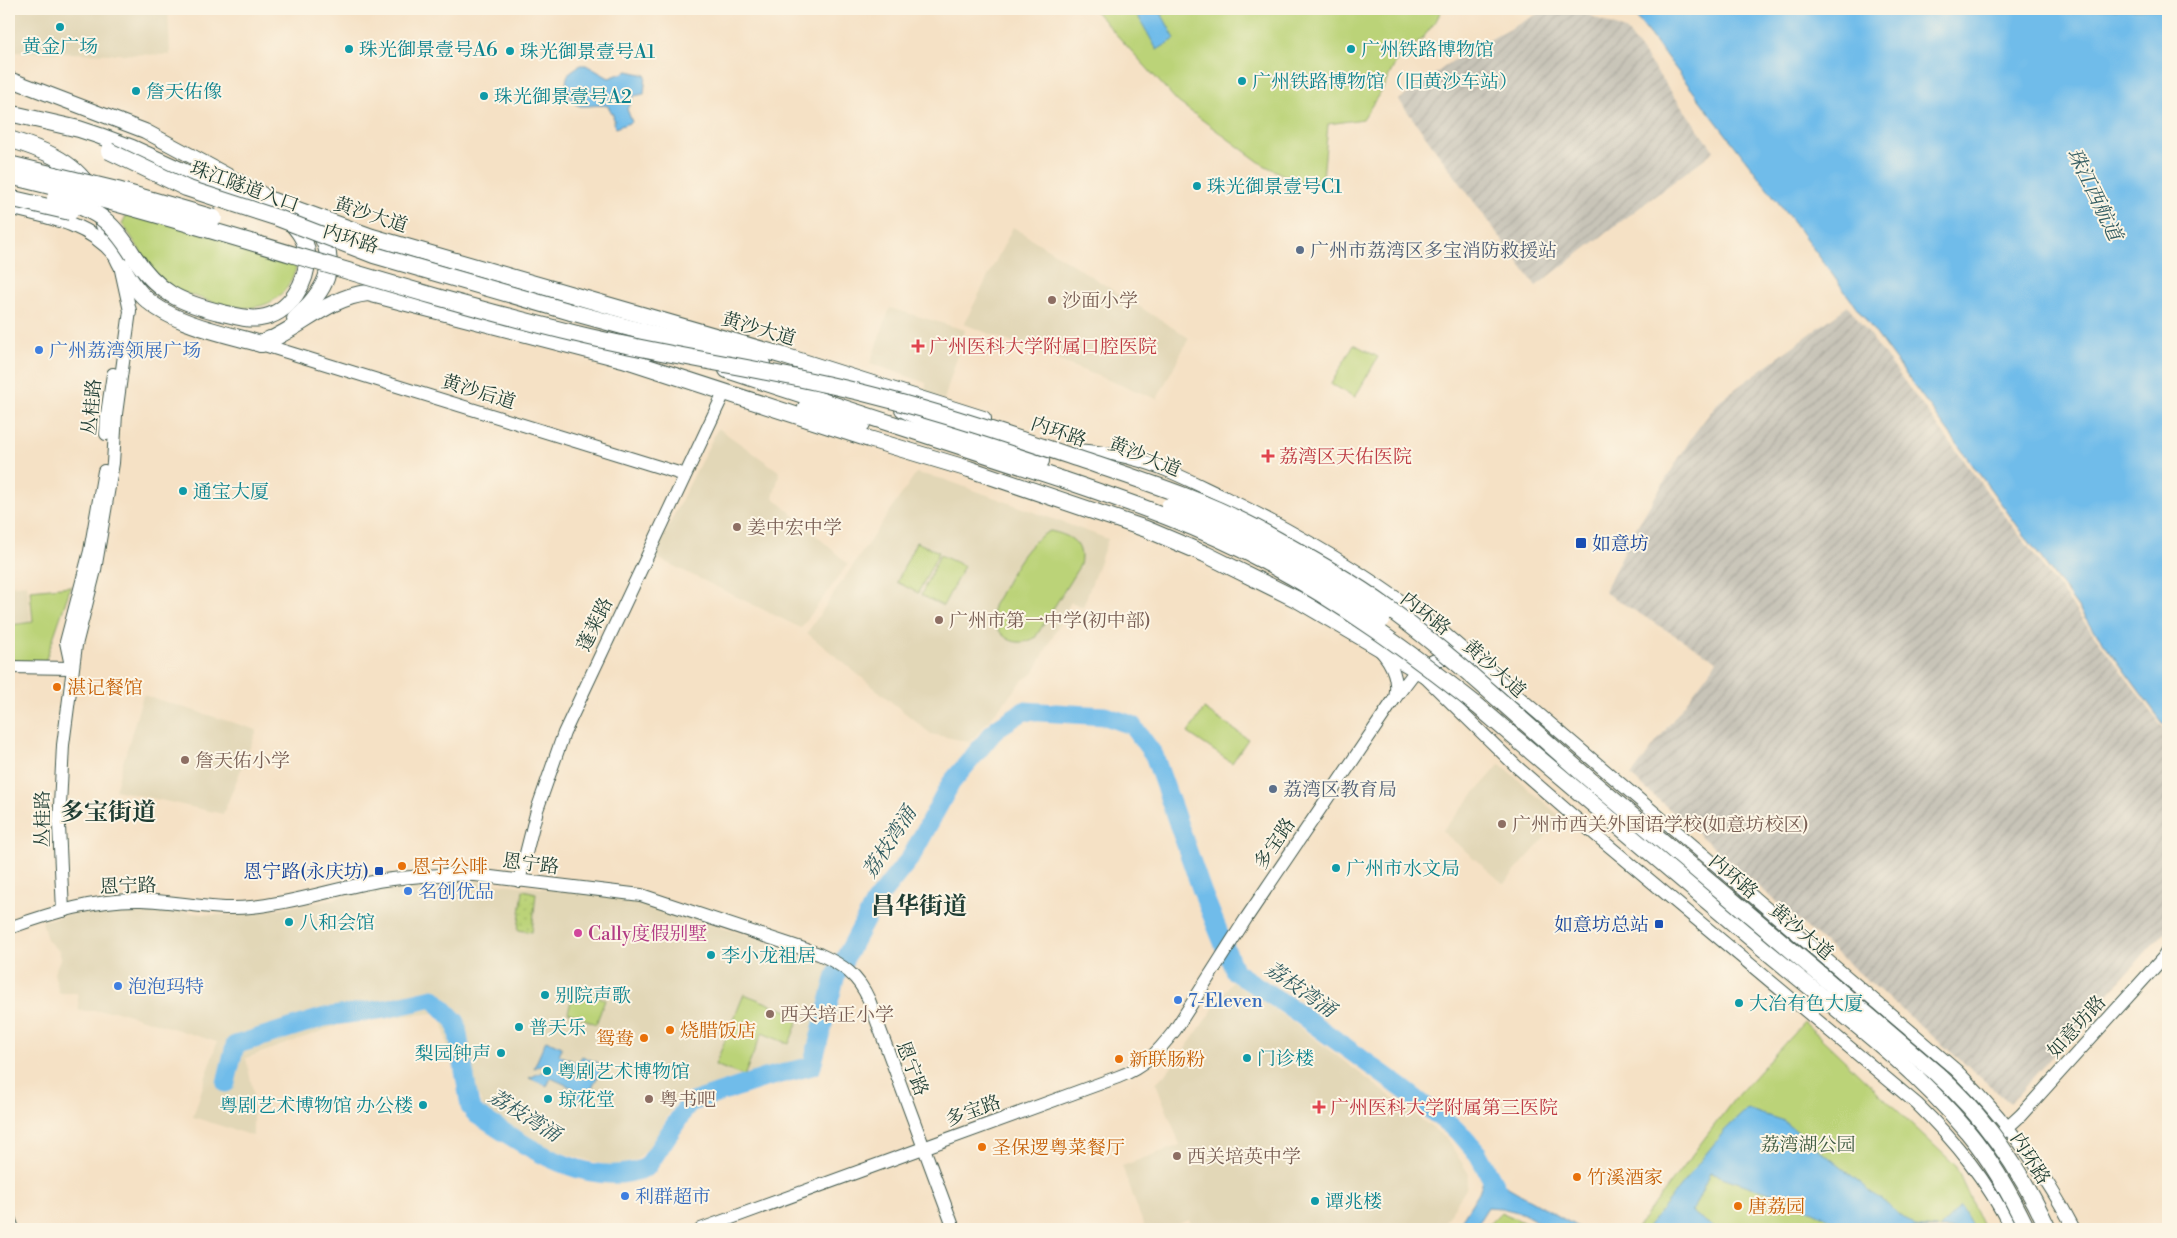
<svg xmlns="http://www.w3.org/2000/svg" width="2177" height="1238" font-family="'Libre Bodoni','Noto Serif SC',serif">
<defs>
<pattern id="industrial-furrows" width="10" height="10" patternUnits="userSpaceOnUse" patternTransform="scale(1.25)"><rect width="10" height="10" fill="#c8c4b8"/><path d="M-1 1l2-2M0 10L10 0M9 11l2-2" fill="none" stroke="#aba99f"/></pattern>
<pattern id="garden-dots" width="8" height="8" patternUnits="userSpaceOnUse" patternTransform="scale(1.25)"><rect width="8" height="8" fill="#bbd378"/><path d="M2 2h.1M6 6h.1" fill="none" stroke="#a0b668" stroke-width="1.8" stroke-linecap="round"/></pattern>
</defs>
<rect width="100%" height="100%" fill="#fcf5e5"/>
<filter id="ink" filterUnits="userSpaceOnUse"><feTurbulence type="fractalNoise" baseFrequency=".02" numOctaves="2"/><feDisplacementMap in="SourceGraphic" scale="10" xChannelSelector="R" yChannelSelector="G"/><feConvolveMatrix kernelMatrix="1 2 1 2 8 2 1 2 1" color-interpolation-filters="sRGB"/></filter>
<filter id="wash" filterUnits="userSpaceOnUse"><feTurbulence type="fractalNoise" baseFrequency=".0096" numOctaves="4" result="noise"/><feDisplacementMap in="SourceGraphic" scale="20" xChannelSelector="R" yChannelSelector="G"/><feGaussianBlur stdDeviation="1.12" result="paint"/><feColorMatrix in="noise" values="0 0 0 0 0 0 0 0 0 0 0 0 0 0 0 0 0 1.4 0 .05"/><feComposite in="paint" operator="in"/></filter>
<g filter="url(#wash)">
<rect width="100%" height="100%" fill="#f5e1c5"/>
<g fill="#e2d7b7">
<polygon points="9,9 168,9 170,55 9,52"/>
<polygon points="1013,227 1189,338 1157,399 964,324"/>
<polygon points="890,308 965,330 944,400 925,393 926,383 870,363"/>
<polygon points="718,428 780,472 773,497 848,564 801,628 653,556"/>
<polygon points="916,473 943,479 1108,539 1083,607 1071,602 1033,674 1024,679 970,742 931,734 807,633"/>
<polygon points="27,584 31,621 9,623 9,586"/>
<polygon points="143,695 257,730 223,814 115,790"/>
<polygon points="1500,764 1562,818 1504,884 1442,831"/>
<polygon points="439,877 613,896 650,904 718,927 752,936 833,965 808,1062 719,1089 679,1093 654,1142 636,1160 613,1167 552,1150 484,1109 473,1082 469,1044 448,1049 442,1019 436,1013 395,1017 339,1025 246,1058 253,1091 253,1136 193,1117 217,1042 117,1011 79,1011 77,993 59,993 54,973 61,957 59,951 47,940 42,921 79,912 133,907 214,915 241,914 327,901 384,884"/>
<polygon points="1232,982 1284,1016 1447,1139 1469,1174 1466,1189 1440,1229 1194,1229 1190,1220 1164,1229 1145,1229 1122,1166 1180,1145 1156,1083 1175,1063"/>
</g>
<g fill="url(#industrial-furrows)">
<polygon points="1547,9 1575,9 1627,31 1714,151 1536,286 1399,100 1461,55"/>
<polygon points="1848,306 2168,734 2168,930 2152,945 2010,1103 1631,776 1717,661 1604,592 1636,528 1693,435 1720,400"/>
</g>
<g fill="#bbd378" stroke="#6d8856">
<polygon points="1093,9 1442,9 1436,21 1422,39 1397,60 1383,88 1363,119 1328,124 1323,178 1299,183 1262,164 1178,102"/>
<path d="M128,211L298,262C283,315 246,314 200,298C188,294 175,291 165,283C147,267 137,243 122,224Z"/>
<polygon points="1354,344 1378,357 1355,397 1331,384"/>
<path d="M1050,531C1069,535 1085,542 1080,565L1035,638C1032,639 1027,642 1023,642C1003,644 991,624 993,606C1009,580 1022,544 1050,531Z"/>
<polygon points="916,542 939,552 918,593 897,582"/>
<polygon points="940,555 964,566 943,606 921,595"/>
<polygon points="71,586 44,665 9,664 9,625 33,622 30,590"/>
<polygon points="1204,709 1248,739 1232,763 1188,733"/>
<polygon points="574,991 595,994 605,1000 596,1024 568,1012"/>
<polygon points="744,994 800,1016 789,1044 762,1033 744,1076 715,1065"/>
<polygon points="1804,1022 1955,1165 1984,1229 1636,1229 1735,1098"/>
<polygon points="1501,1212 1538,1229 1484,1229"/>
</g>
<polygon fill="url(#garden-dots)" stroke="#6d8856" points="523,890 536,893 532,932 518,930"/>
<g fill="#70bcea" stroke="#487c8f">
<polygon points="1134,9 1159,9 1175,39 1157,50"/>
<polygon points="1630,9 2168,9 2168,730 1804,236"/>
<path d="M580,65H586L609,78L628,71L646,75L644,94L634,96L627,109L632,122L615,128L613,115L608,106C598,104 589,107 580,106C569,104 563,84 568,75C570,71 576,68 580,65Z"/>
<polygon points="546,1040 562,1047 559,1055 578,1063 582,1056 603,1065 585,1103 574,1098 577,1090 551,1078 547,1086 529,1078 551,1068 549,1063 534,1068"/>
<polygon points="1747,1109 1784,1121 1915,1227 1937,1229 1852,1229 1787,1199 1710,1173 1692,1212 1716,1229 1646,1229 1725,1130"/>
<polygon points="1499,1177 1501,1183 1581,1229 1551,1229 1522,1213 1501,1208 1488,1207 1474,1229 1456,1229 1479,1192 1483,1181"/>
<polygon points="1961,1206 1974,1229 1939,1229"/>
</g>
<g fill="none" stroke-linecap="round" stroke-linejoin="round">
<path stroke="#70bcea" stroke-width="19" d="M226,1083L235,1045L325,1017L385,1009L433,998L456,1022L470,1107L477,1115C524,1144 589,1193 647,1167L689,1103L765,1078L812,1066L836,975L875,902L911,857L951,783L997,728L1024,711L1105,716L1132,725L1154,755L1202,891L1235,972L1294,1010L1402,1088L1460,1133L1478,1154L1497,1189"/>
</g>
</g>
<g filter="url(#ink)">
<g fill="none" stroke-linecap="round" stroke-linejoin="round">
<defs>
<g id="secondary">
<polyline points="261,344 685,475"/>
<polyline points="106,434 107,414 113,374"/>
<path d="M1077,450C1095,452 1115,453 1133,459C1165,467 1194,483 1224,497C1302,535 1375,579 1444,633L1956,1070C2004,1118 2043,1169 2074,1229"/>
<path d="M1380,650C1392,663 1399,680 1395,698"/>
<polyline points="70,661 66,642 90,551 104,471"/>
<polyline points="9,667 72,668"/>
<path d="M1424,676L1517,767L1572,815L1917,1104C1956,1142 1987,1180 2011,1229"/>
<polyline points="519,881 537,810 564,733 724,393"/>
<polyline points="63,911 59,826 63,745 76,645 95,570 113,463 116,414 130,311 121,270"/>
<path d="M9,928C51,913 96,899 141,900C178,901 214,911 251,907C296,903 339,887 384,880C414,876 444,874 475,875L641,895L819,954C843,965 858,975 869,1000L954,1229"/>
<polyline points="1981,1152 2021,1115 2163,958 2168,950"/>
<polyline points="9,1218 13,1229"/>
<path d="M701,1229L1118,1077C1145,1067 1157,1053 1175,1030L1247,917L1395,698L1417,669L1437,659H1455"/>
</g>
<g id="primary">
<polyline points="9,79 145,131 262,194"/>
<path d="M9,207C47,216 89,223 115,255"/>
</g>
<g id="highway">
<polyline points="9,113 79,129 100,136 132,148 213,185 273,201 372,237 784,356 983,419"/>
<path d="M9,139C38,148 73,160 89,188"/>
<path d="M100,215C111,242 121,272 141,294C167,323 224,333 261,344L270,339"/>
<path d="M133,255C157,292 180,303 223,313C235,316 248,320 260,318C290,314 309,281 307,253C306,239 297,229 289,220"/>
<polyline points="571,312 762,364"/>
<path d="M295,319C324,292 342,266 317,228"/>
<path d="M261,344C298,330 328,297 368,293L623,359L869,439L969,469L1146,529L1205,554L1300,601L1433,679"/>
<polyline points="727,370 1064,480"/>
<polyline points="806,407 862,424"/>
<polyline points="903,409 932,423 1041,461"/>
</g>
</defs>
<use href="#secondary" stroke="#3f564a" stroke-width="14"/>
<use href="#primary" stroke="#3f564a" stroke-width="16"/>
<use href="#highway" stroke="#3f564a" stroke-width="18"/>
<use href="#secondary" stroke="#fff" stroke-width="12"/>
<use href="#primary" stroke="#fff" stroke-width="14"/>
<use href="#highway" stroke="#fff" stroke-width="16"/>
<defs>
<g id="highway-bridge">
<polyline points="109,151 186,188 278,218 374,255 571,312"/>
<polyline points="9,164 117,190 214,218"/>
<path d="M9,176C200,221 386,288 577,334C662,355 749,366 834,386C919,405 1001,433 1085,461C1147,482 1209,502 1267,534C1308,557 1350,580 1388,608C1461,662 1527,726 1596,785C1709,881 1824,977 1937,1074C1986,1118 2021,1170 2048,1229"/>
<polyline points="9,198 70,212"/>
<path d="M55,198C96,210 110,218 133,255"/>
<path d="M1064,480C1132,503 1201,527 1264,561C1341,602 1411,653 1479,707C1572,787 1666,866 1759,945C1830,1005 1908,1060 1967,1131C1992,1161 2011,1195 2027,1229"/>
<polyline points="1169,506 1221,527 1299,566 1382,620"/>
</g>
</defs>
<use href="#highway-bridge" stroke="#3f564a" stroke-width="18" stroke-linecap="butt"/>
<use href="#highway-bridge" stroke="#fff" stroke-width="16"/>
</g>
</g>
<g fill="#0f9aa8" stroke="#fcf5e5" stroke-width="2">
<circle cx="60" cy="27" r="5"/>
<circle cx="349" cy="49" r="5"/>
<circle cx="1351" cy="49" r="5"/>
<circle cx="510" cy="51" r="5"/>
<circle cx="1242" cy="81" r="5"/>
<circle cx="136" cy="91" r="5"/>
<circle cx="484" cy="96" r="5"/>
<circle cx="1197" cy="186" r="5"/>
<circle cx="183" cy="491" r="5"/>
<circle cx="1336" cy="868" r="5"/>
<circle cx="289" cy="922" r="5"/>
<circle cx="711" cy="955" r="5"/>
<circle cx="545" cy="995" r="5"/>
<circle cx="1739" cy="1003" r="5"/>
<circle cx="519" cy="1027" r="5"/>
<circle cx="501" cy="1053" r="5"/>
<circle cx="1247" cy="1058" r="5"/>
<circle cx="547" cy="1071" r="5"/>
<circle cx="548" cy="1099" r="5"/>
<circle cx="423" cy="1105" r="5"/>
<circle cx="1315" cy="1201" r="5"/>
</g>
<g fill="#5c6f8a" stroke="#fcf5e5" stroke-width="2">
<circle cx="1300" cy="250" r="5"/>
<circle cx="1273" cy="789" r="5"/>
</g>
<g fill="#8d6e63" stroke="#fcf5e5" stroke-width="2">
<circle cx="1052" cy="300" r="5"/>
<circle cx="737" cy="527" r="5"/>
<circle cx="939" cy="620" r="5"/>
<circle cx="185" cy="760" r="5"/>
<circle cx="1502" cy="824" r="5"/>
<circle cx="770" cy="1014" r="5"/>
<circle cx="649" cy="1099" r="5"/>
<circle cx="1177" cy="1156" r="5"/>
</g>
<g fill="#e0444e" stroke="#fcf5e5" stroke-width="2">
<path d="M915.5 338.5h5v5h5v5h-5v5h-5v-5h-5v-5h5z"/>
<path d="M1265.5 448.5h5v5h5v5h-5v5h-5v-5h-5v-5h5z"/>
<path d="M1316.5 1099.5h5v5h5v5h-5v5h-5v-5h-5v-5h5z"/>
</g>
<g fill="#3f7fe0" stroke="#fcf5e5" stroke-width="2">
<circle cx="39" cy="350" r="5"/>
<circle cx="408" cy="891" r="5"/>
<circle cx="118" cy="986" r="5"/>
<circle cx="1178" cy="1000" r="5"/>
<circle cx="625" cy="1196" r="5"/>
</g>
<g fill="#1a4fb4" stroke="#fcf5e5" stroke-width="2">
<rect x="1575" y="537" width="12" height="12" rx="2.5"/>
<rect x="374" y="866" width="10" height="10" rx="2.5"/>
<rect x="1654" y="919" width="10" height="10" rx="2.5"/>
</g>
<g fill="#e8710a" stroke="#fcf5e5" stroke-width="2">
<circle cx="57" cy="687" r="5"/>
<circle cx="402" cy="866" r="5"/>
<circle cx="670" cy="1030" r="5"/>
<circle cx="644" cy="1038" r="5"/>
<circle cx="1119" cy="1059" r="5"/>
<circle cx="982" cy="1147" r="5"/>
<circle cx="1577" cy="1177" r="5"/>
<circle cx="1738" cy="1206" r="5"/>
</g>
<circle fill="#d1479c" stroke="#fcf5e5" stroke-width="2" cx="578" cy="933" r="5"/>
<g text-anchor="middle" stroke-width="4" stroke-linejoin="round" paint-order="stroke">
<g font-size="19" fill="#0d838f" stroke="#fcf5e5" text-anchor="start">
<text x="60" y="53" text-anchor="middle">黄金广场</text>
<text x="359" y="56">珠光御景壹号A6</text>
<text x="1361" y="56">广州铁路博物馆</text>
<text x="520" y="58">珠光御景壹号A1</text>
<text x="1252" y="88">广州铁路博物馆（旧黄沙车站）</text>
<text x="146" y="98">詹天佑像</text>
<text x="494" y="103">珠光御景壹号A2</text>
<text x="1207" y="193">珠光御景壹号C1</text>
<text x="193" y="498">通宝大厦</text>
<text x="1346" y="875">广州市水文局</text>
<text x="299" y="929">八和会馆</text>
<text x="721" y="962">李小龙祖居</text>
<text x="555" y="1002">别院声歌</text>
<text x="1749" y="1010">大冶有色大厦</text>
<text x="529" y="1034">普天乐</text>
<text x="491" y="1060" text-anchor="end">梨园钟声</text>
<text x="1257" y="1065">门诊楼</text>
<text x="557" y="1078">粤剧艺术博物馆</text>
<text x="558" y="1106">琼花堂</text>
<text x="413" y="1112" text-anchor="end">粤剧艺术博物馆 办公楼</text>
<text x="1325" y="1208">谭兆楼</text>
</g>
<g font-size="19" fill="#1f3d34" stroke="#fcf5e5">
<text transform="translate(245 186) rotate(20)" y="7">珠江隧道入口</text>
<text transform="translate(371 214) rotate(18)" y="7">黄沙大道</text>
<text transform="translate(351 238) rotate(17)" y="7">内环路</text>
<text transform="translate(759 328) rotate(16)" y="7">黄沙大道</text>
<text transform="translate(479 391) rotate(17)" y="7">黄沙后道</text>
<text transform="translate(91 407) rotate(-85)" y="7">丛桂路</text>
<text transform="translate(1059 431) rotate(19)" y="7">内环路</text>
<text transform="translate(1145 456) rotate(22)" y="7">黄沙大道</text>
<text transform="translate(1426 613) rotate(38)" y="7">内环路</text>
<text transform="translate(594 624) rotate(-64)" y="7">蓬莱路</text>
<text transform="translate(1495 668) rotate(42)" y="7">黄沙大道</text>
<text transform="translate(42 819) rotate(-90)" y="7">丛桂路</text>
<text transform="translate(1274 843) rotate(-56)" y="7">多宝路</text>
<text transform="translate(531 863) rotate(7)" y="7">恩宁路</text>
<text transform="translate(1734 876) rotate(40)" y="7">内环路</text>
<text transform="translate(128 885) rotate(-2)" y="7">恩宁路</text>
<text transform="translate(1802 931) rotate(40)" y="7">黄沙大道</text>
<text transform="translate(2076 1026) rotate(-48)" y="7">如意坊路</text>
<text transform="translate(913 1068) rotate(69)" y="7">恩宁路</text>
<text transform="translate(973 1110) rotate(-20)" y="7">多宝路</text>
<text transform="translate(2031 1158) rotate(58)" y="7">内环路</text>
</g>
<g font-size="19" fill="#4e5e75" stroke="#fcf5e5" text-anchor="start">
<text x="1310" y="257">广州市荔湾区多宝消防救援站</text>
<text x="1283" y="796">荔湾区教育局</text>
</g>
<g font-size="19" fill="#785e54" stroke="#fcf5e5" text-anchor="start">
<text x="1062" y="307">沙面小学</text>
<text x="747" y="534">姜中宏中学</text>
<text x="949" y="627">广州市第一中学(初中部)</text>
<text x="195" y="767">詹天佑小学</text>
<text x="1512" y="831">广州市西关外国语学校(如意坊校区)</text>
<text x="780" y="1021">西关培正小学</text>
<text x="659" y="1106">粤书吧</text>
<text x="1187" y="1163">西关培英中学</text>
</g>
<g font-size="19" fill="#be3a42" stroke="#fcf5e5" text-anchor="start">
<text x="929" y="353">广州医科大学附属口腔医院</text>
<text x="1279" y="463">荔湾区天佑医院</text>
<text x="1330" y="1114">广州医科大学附属第三医院</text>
</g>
<g font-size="19" fill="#366cbe" stroke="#fcf5e5" text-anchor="start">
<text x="49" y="357">广州荔湾领展广场</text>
<text x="418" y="898">名创优品</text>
<text x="128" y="993">泡泡玛特</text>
<text x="1188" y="1007">7-Eleven</text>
<text x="635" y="1203">利群超市</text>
</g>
<g font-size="19" fill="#164399" stroke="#fcf5e5" text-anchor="end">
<text x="1592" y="550" text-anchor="start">如意坊</text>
<text x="369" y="878">恩宁路(永庆坊)</text>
<text x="1649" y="931">如意坊总站</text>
</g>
<g font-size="19" fill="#c56008" stroke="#fcf5e5" text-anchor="start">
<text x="67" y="694">湛记餐馆</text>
<text x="412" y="873">恩宁公啡</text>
<text x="680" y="1037">烧腊饭店</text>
<text x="634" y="1045" text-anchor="end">鸳鸯</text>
<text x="1129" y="1066">新联肠粉</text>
<text x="992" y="1154">圣保逻粤菜餐厅</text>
<text x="1587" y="1184">竹溪酒家</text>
<text x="1748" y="1213">唐荔园</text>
</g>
<g font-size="19" fill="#b23c85" stroke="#fcf5e5" text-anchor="start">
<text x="588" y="940">Cally度假别墅</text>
</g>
<g font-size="19" fill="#3e5b42" stroke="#fcf5e5">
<text x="1808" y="1151">荔湾湖公园</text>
</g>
<g font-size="20" font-style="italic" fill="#335d62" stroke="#fcf5e5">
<text transform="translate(2095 194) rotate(64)" y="7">珠江西航道</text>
<text transform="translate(889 842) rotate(-57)" y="7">荔枝湾涌</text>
<text transform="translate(1301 989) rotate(35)" y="7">荔枝湾涌</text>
<text transform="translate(525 1115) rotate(32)" y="7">荔枝湾涌</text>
</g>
<g font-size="24" font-weight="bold" fill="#1f3d34" stroke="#fcf5e5">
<text x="108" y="820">多宝街道</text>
<text x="919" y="914">昌华街道</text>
</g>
</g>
<rect width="2177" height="1238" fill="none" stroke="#fcf5e5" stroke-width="30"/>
</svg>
